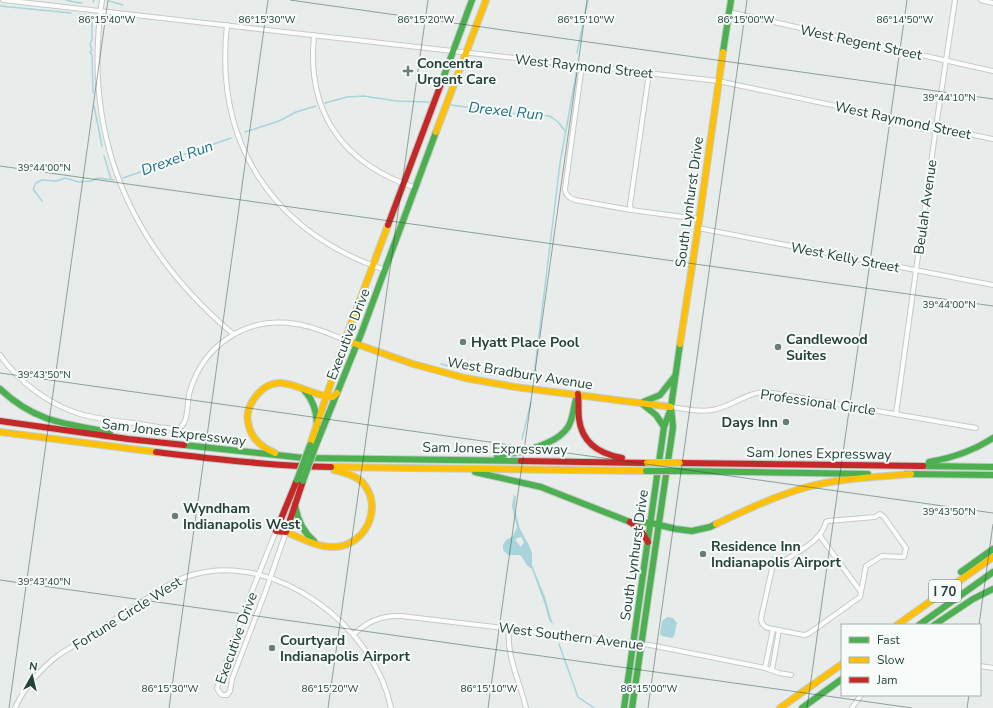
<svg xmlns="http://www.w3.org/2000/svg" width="993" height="708" font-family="'Nunito Sans',sans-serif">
<rect width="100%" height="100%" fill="#e8edeb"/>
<g fill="#a9d4db" fill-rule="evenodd">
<path d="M514,495L516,496L515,510L520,529L529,545L532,553V565L545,597L553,625L549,620L545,605L532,569C525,565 525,560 520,555H508L503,550V545L506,540L512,537L517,528L512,506ZM521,537L524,542L521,547L515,540L517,538Z"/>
<polygon points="667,617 673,618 677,623 674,636 672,638 662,636 660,634 662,621"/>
</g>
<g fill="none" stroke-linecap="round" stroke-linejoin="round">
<g stroke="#a9d4db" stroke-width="1.5">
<polyline points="66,0 74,2 82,3"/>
<polyline points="109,1 123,5"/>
<polyline points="93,2 94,0"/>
<polyline points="0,6 71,13"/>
<polyline points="80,14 82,16 86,15 92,20 92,40 90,44 92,50 90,52 92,55 93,93"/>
<polyline points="577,53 588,0"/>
<polyline points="325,103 347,97 364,96 396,101 429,102"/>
<polyline points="451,105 517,114 550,116 558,122 565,131"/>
<polyline points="94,106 102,146"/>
<polyline points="245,132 279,121 296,112 316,106"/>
<polyline points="104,156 111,179"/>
<polyline points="123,178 158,166 169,159 176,160 179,156 188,153 231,138"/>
<polyline points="42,201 33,189 36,183 42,180 57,181 65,178 79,182 91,181 98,178 114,180"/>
<polyline points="441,364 460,369"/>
<polyline points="470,371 520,379 528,378 535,370"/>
<polyline points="534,375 536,372 535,368 560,163 577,69"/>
<polyline points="522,439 531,402"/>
<polyline points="559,644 578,697 594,708"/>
</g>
<defs>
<g id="street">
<polyline points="3,0 718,81 993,139"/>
<path d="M102,0C82,136 129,246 233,334"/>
<polyline points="981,0 993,3"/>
<polyline points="729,12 993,71"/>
<path d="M227,25C214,144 273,232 385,270"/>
<path d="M314,35C306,113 343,164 416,188"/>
<path d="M582,65L565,189C565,195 569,198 575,200L631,210L699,219"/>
<polyline points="631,210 630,205 649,73"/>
<polyline points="698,228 993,285"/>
<path d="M0,355C19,382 48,404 80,414C97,419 116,421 134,423C148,425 162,428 177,429C190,425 186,403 190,391C204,344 247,316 296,324C313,326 330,334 345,340"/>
<path d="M671,407C687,409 702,413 717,409C735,404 748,392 767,392L976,428"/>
<polyline points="896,414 936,127 955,0"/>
<path d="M880,514L884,517L906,548L904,557L882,556L866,566L860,597L808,634L804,635L768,628C763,626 761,623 761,618L774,560L784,561C799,551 822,540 826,522L828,521L875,517Z"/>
<polyline points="276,531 252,591 217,688 219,692 222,695 227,695 230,691 232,679 265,593 286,532"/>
<polyline points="820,536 861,592"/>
<path d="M509,628C506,656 520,682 526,708"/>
<path d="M353,635C367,621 382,615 401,616L650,645L765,668L779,673L791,675"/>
<polyline points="980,666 993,668"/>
<polyline points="765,668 773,629"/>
<polyline points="772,670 779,630"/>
<path d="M15,708C25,686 40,669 60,654C85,639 110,623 134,607C153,595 171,581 192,575C275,550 375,627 391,708"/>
<polyline points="852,708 861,695"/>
</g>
<g id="fast">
<polyline points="723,52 731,0"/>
<polyline points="441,84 472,0"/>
<path d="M0,389C35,422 65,424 110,432"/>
<path d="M304,390C314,401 317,412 317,426"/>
<polyline points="664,427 656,415 641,403 660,395 675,376"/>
<polyline points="184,445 304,458 521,461"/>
<polyline points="316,445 361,334 436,132"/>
<path d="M497,456C517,453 556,446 568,427C574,418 573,404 578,394"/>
<path d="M929,462C953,458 973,451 993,438"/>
<polyline points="923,466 993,467"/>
<polyline points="679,471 868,474"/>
<polyline points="475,472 541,487 630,522 651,523 676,529 692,531 710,527 716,524"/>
<polyline points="906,474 993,475"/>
<path d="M295,504C297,519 302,531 314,541"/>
<polyline points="961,572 993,549"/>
<polyline points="919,625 993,572"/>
<polyline points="934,625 973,599 993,589"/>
<polyline points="624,708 664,427 670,411"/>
<polyline points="632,708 673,427 671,407 680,344"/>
<polyline points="802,708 842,679"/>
</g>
<g id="slow">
<polyline points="436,132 486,0"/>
<polyline points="345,340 413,364 465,378 515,387 671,407"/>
<polyline points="680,344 698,228 723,52"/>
<polyline points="0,432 156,452"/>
<polyline points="310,445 348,332 388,225"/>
<path d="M275,453C261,447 250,438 248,422C246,413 250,404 256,396C279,366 307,397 333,397L337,393"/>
<polyline points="331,467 646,471"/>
<path d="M716,524C746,510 775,496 807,487C841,478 877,477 911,474"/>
<path d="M286,532C301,538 317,547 333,547C365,547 385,507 362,482C355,475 343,472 334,470"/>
<polyline points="897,625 993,557"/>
<polyline points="780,708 842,664"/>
</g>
<g id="jam">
<polyline points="388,225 441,84"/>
<path d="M578,394C579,402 578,411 579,419C582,443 600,454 622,458"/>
<polyline points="0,421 128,439 184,445"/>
<path d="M156,452C214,459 273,466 331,467"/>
<polyline points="521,461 647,463"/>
<polyline points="680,463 923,466"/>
<polyline points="297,480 276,531 286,532 303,481"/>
<polyline points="630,522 640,529 648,542"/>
</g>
</defs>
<use href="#street" stroke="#c5cac8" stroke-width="6"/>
<use href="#fast" stroke="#c3cbc8" stroke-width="8"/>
<use href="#slow" stroke="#c3cbc8" stroke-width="8"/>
<use href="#jam" stroke="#c3cbc8" stroke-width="8"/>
<use href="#street" stroke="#fcfcfc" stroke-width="4"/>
<use href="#fast" stroke="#4caf50" stroke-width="6"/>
<use href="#slow" stroke="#ffc107" stroke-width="6"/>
<use href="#jam" stroke="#c62828" stroke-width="6"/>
<defs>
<g id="fast-bridge">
<polyline points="646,471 679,471"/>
<polyline points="297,480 310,445"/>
<polyline points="303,481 316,445"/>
</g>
<polyline id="slow-bridge" points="647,463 680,463"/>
</defs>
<use href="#fast-bridge" stroke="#c3cbc8" stroke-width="8" stroke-linecap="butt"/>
<use href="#slow-bridge" stroke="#c3cbc8" stroke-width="8" stroke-linecap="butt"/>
<use href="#fast-bridge" stroke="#4caf50" stroke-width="6"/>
<use href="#slow-bridge" stroke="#ffc107" stroke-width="6"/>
</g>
<path fill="none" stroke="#24423a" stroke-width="1" stroke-opacity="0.45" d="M290,0L993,99M0,166L993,306M0,373L993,513M0,580L912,708M979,625L993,524M9,708L108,0M169,708L268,0M328,708L428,0M488,708L587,0M648,708L747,0M807,708L907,0M967,708L969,695"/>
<g fill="#697e78" stroke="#f7fbf9" stroke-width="1.5">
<path d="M406 65h4v4h4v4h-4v4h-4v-4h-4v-4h4z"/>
<circle cx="463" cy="342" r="4"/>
<circle cx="778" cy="347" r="4"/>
<circle cx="786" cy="422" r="4"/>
<circle cx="175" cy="516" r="4"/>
<circle cx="703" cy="554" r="4"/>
<circle cx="272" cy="648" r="4"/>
</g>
<g text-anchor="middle" stroke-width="4" stroke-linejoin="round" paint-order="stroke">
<rect fill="#f7fbf9" stroke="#637a73" stroke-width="1" x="929" y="580" width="32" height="22" rx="3"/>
<g font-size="13" font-weight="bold" fill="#24423a">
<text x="945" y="596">I 70</text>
</g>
<g font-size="14" fill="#24423a" stroke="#f7fbf9">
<text transform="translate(861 42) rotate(12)" y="5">West Regent Street</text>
<text transform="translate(584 66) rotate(6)" y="5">West Raymond Street</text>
<text transform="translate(903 120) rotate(12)" y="5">West Raymond Street</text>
<text transform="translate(689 202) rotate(-82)" y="5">South Lynhurst Drive</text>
<text transform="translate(925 207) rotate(-82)" y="5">Beulah Avenue</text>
<text transform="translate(845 257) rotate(11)" y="5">West Kelly Street</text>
<text transform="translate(348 334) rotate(-69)" y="5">Executive Drive</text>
<text transform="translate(520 373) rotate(9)" y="5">West Bradbury Avenue</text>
<text transform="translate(818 402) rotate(8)" y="5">Professional Circle</text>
<text transform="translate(174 432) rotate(7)" y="5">Sam Jones Expressway</text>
<text transform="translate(495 448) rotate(1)" y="5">Sam Jones Expressway</text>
<text transform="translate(819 453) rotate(1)" y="5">Sam Jones Expressway</text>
<text transform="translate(634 555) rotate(-82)" y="5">South Lynhurst Drive</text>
<text transform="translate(127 613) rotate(-32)" y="5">Fortune Circle West</text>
<text transform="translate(571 636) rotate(7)" y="5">West Southern Avenue</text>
<text transform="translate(236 638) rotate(-70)" y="5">Executive Drive</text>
</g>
<g font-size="14" font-weight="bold" fill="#24423a" stroke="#f7fbf9" text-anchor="start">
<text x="417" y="68">Concentra<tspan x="417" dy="16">Urgent Care</tspan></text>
<text x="786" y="344">Candlewood<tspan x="786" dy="16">Suites</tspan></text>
<text x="471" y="347">Hyatt Place Pool</text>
<text x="778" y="427" text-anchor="end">Days Inn</text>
<text x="183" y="513">Wyndham<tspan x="183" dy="16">Indianapolis West</tspan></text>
<text x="711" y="551">Residence Inn<tspan x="711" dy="16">Indianapolis Airport</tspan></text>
<text x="280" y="645">Courtyard<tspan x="280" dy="16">Indianapolis Airport</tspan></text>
</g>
<g font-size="15" font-style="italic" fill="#1c6f80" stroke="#f7fbf9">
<text transform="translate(506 111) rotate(6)" y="5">Drexel Run</text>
<text transform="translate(177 158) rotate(-20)" y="5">Drexel Run</text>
</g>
</g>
<g font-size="10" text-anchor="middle" fill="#24423a" stroke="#f7fbf9" stroke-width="4" stroke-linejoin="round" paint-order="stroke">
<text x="107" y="23">86°15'40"W</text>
<text x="267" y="23">86°15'30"W</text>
<text x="426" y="23">86°15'20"W</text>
<text x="586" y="23">86°15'10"W</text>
<text x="746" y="23">86°15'00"W</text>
<text x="905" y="23">86°14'50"W</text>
<text x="949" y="101">39°44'10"N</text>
<text x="44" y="171">39°44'00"N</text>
<text x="949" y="308">39°44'00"N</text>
<text x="44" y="378">39°43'50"N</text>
<text x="949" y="515">39°43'50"N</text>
<text x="44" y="585">39°43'40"N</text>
<text x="170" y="692">86°15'30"W</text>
<text x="330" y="692">86°15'20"W</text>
<text x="489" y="692">86°15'10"W</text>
<text x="649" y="692">86°15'00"W</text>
</g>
<rect x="841" y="624" width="140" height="72" fill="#f7fbf9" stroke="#a3b1ad"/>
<rect x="849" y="637" width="20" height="6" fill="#4caf50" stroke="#a3b1ad"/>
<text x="877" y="644" font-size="12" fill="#24423a">Fast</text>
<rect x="849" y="657" width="20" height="6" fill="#ffc107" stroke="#a3b1ad"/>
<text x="877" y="664" font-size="12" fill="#24423a">Slow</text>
<rect x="849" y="677" width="20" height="6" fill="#c62828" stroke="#a3b1ad"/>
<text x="877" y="684" font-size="12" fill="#24423a">Jam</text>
<g transform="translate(32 676) rotate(8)" stroke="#f7fbf9" stroke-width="3" paint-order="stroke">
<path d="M0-3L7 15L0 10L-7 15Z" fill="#24423a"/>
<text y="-6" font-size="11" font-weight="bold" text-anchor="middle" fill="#24423a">N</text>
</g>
</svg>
